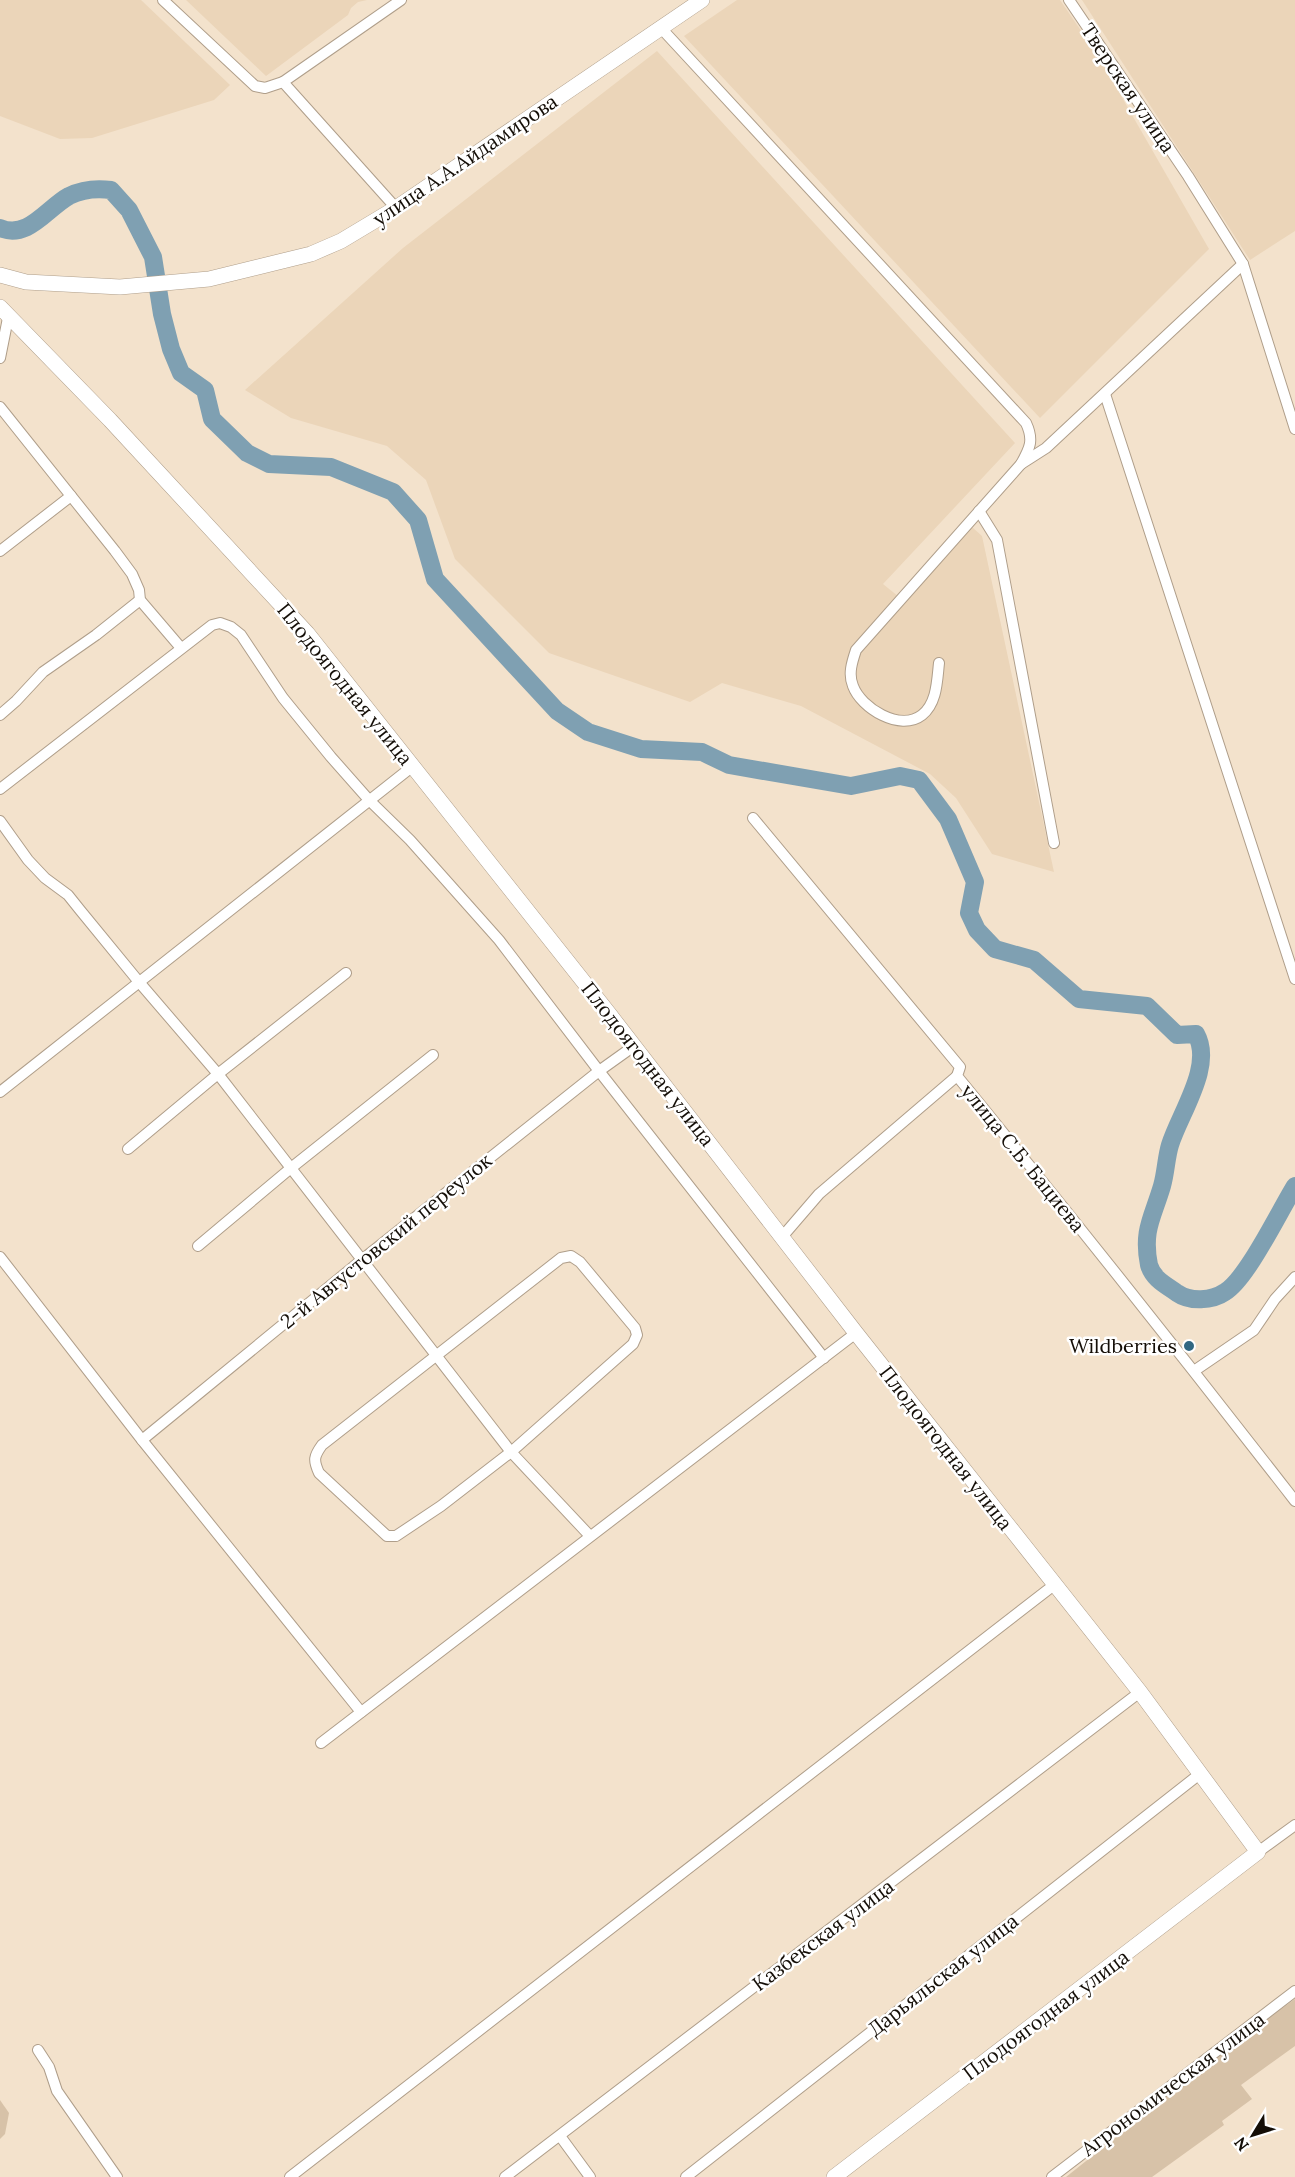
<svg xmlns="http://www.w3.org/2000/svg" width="1295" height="2177" font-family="Lora,serif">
<rect width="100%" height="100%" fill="#f3e2cc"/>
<g fill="#ebd5b9">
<polygon points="0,0 141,0 230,85 214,100 92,138 60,139 0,116"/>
<polygon points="186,0 367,0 358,2 351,8 348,15 266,76"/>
<polygon points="737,0 1060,0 1097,54 1209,249 1040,418 684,36"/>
<polygon points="1082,0 1295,0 1295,231 1250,260"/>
<polygon points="657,51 1015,443 883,584 904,601 972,527 982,536 1054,872 992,854 956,798 930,774 801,706 722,683 690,702 549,653 455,559 426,480 387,446 291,418 245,390 403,248"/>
</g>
<g fill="#d7c2a8">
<polygon points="1295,1999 1295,2046 1241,2085 1252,2099 1222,2121 1224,2125 1152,2177 1066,2177 1243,2036"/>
<polygon points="0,2100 9,2113 5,2134 0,2139"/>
</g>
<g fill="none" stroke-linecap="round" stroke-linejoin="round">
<path stroke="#7fa0b2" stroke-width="18" d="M0,228C28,240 47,208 69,196C83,189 96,188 111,190L129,210L153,257L162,314L171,349L181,373L205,390L212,419L247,453L269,464L331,467L393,492L418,520L435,579L557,711L588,732L641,749L702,752L729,765L851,786L900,776L919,780L948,819L975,882L969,913L977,930L995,949L1034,960L1079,999L1147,1006L1177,1035L1196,1034C1214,1066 1180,1113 1170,1145C1166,1158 1166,1172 1162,1186C1153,1217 1142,1230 1149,1265C1153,1279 1166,1285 1177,1293C1190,1302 1212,1301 1225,1292C1247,1279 1280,1210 1295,1186"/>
<defs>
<g id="street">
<polyline points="163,0 255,86 265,88 283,82"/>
<polyline points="1069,0 1188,176 1243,264 1295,429"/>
<path d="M661,28L1026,423C1034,440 1030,448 1021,464L856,650C852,662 848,674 853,686C861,708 900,732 922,715C937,703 937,681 939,663"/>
<polyline points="396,208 283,82 401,0"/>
<polyline points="0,358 8,318"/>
<polyline points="1105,394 1295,979"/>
<polyline points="0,407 115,551 132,574 139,590 140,600 181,648"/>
<polyline points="1021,464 1046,448 1243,264"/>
<polyline points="979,511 997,540 1054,843"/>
<polyline points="0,551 71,496"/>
<polyline points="0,715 16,701 43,672 96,635 140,600"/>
<polyline points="0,789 212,625 220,623 231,627 241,635 283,698 331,757 369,800 410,840 499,940 599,1071 824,1358"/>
<path d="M753,818L960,1067L957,1076C1071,1216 1184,1358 1295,1501"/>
<polyline points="0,821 28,860 45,878 68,895 80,910 139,982 218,1074 346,973"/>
<polyline points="0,1092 413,766"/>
<polyline points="128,1149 218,1074 511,1452 590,1536"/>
<polyline points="782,1237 819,1194 957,1076"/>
<polyline points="198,1246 291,1168 433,1055"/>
<path d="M571,1256L580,1262L635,1328L637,1335L633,1344L511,1452L441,1506L396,1536H387L319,1473C313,1460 314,1456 322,1445L561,1258Z"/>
<polyline points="0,1257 142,1440 361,1712"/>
<polyline points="1194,1371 1254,1330 1275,1299 1295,1277"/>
<polyline points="142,1440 363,1259 599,1071 634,1046"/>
<polyline points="321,1743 856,1333"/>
<polyline points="1258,1852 1295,1825"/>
<polyline points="38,2050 49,2067 57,2091 117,2177"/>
<polyline points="560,2136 590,2177"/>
<polyline points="290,2177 1054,1585"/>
<polyline points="505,2177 1140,1692"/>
<polyline points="686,2177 1201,1773"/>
<polyline points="1052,2177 1295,1991"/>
</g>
<g id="secondary">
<polyline points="0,275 26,282 120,287 209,279 311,254 341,241 396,208 702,0"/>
<polyline points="0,307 110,420 307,633 610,1015 856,1333 1140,1692 1258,1852 834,2177"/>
</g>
</defs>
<use href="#street" stroke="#af9e8a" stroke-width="12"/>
<use href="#secondary" stroke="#af9e8a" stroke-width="16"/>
<use href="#street" stroke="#fff" stroke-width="10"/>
<use href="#secondary" stroke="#fff" stroke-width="15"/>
</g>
<circle fill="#316782" stroke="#fff" stroke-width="2" cx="1189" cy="1346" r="6"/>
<g text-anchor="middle" stroke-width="5" stroke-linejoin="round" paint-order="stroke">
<g font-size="20" fill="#140e07" stroke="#fff">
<text transform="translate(1128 88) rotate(56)" y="7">Тверская улица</text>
<text transform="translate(465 160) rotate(-34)" y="7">улица А.А.Айдамирова</text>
<text transform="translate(345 684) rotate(51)" y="7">Плодоягодная улица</text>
<text transform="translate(648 1064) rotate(52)" y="7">Плодоягодная улица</text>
<text transform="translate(1023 1158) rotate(51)" y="7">улица С.Б. Бациева</text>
<text transform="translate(386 1241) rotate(-39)" y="7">2-й Августовский переулок</text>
<text transform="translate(946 1448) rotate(52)" y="7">Плодоягодная улица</text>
<text transform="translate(823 1935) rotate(-37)" y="7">Казбекская улица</text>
<text transform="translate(943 1975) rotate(-38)" y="7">Дарьяльская улица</text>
<text transform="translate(1046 2015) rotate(-37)" y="7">Плодоягодная улица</text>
<text transform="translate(1173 2084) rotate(-37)" y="7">Агрономическая улица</text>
</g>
<g font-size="20" fill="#140e07" stroke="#fff" text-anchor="end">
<text x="1177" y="1353">Wildberries</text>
</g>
</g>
<g transform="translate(1253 2135) rotate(232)" stroke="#ffffff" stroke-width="4.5" paint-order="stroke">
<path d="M0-4.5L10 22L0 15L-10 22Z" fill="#140e07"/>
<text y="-9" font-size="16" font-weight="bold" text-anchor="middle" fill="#140e07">N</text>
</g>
</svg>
